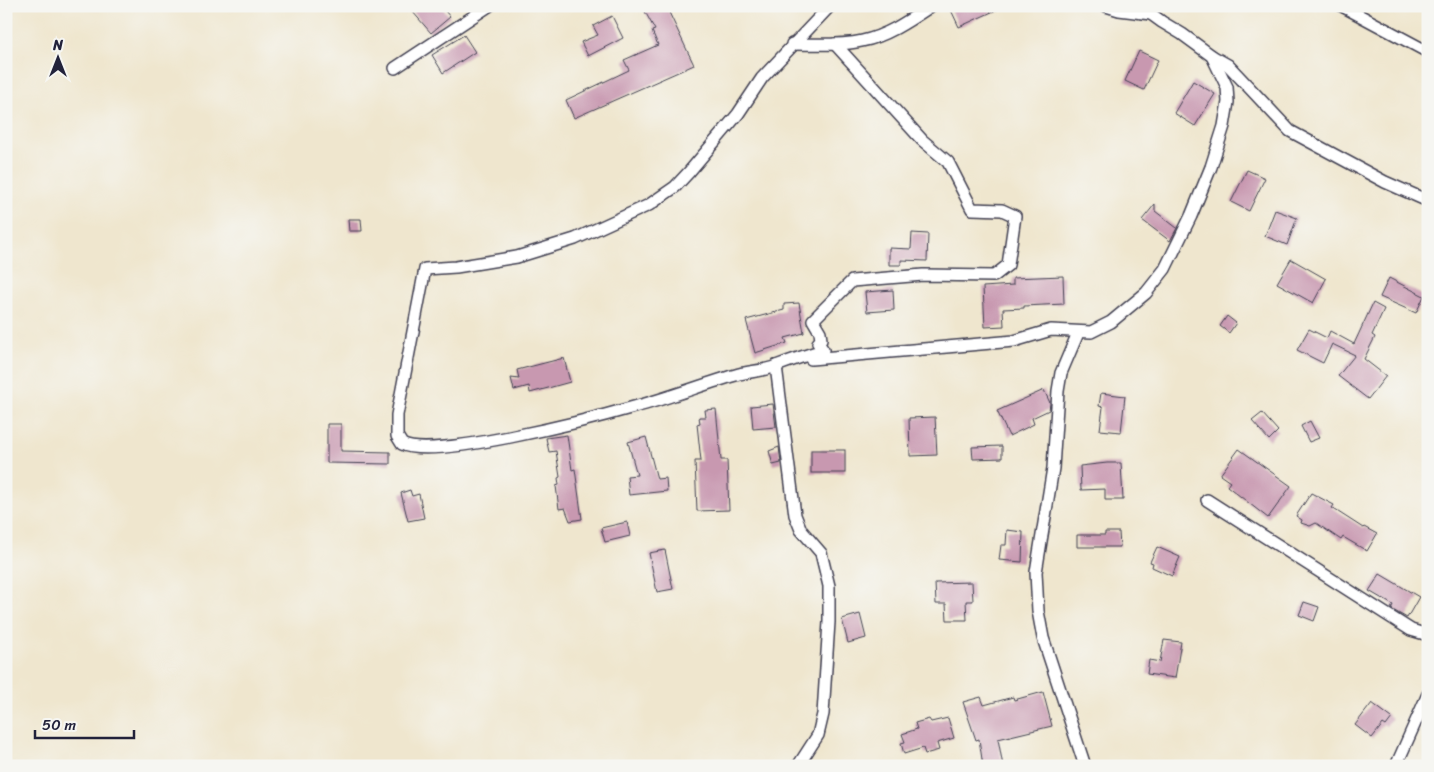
<svg xmlns="http://www.w3.org/2000/svg" width="1434" height="772" font-family="Sriracha,sans-serif">
<rect width="100%" height="100%" fill="#f6f6f2"/>
<filter id="ink" filterUnits="userSpaceOnUse"><feTurbulence type="fractalNoise" baseFrequency=".02" numOctaves="2"/><feDisplacementMap in="SourceGraphic" scale="10" xChannelSelector="R" yChannelSelector="G"/><feConvolveMatrix kernelMatrix="1 2 1 2 8 2 1 2 1" color-interpolation-filters="sRGB"/></filter>
<filter id="wash" filterUnits="userSpaceOnUse"><feTurbulence type="fractalNoise" baseFrequency=".0096" numOctaves="4" result="noise"/><feDisplacementMap in="SourceGraphic" scale="20" xChannelSelector="R" yChannelSelector="G"/><feGaussianBlur stdDeviation="1.12" result="paint"/><feColorMatrix in="noise" values="0 0 0 0 0 0 0 0 0 0 0 0 0 0 0 0 0 1.4 0 .05"/><feComposite in="paint" operator="in"/></filter>
<g filter="url(#wash)">
<rect width="100%" height="100%" fill="#efe6ce"/>
<g id="blocks">
<g fill="#c898b0">
<polygon points="418,6 441,6 450,17 431,33 412,11"/>
<polygon points="642,6 666,6 694,65 574,118 566,100 629,70 624,60 658,45 652,31 655,30"/>
<polygon points="961,6 1005,6 959,27 951,10"/>
<polygon points="612,16 623,38 588,56 581,42 598,35 593,26"/>
<polygon points="464,35 475,52 443,73 432,55"/>
<polygon points="1139,51 1158,60 1144,90 1125,81"/>
<polygon points="1193,81 1215,94 1195,126 1174,113"/>
<polygon points="1247,170 1265,178 1249,211 1231,202"/>
<polygon points="1155,204 1155,211 1177,228 1170,241 1142,220"/>
<polygon points="1275,210 1297,218 1287,245 1265,236"/>
<polygon points="348,219 361,219 362,231 349,231"/>
<polygon points="912,233 928,234 927,261 901,260 901,265 889,265 889,248 911,249"/>
<polygon points="1291,259 1326,279 1313,303 1277,283"/>
<polygon points="1063,276 1064,304 1024,306 1024,308 1003,309 1004,326 985,327 983,287 1013,285 1013,278"/>
<polygon points="1389,278 1424,296 1416,313 1380,297"/>
<polygon points="893,290 894,310 867,312 865,292"/>
<polygon points="799,303 804,333 785,338 787,343 755,353 746,320 784,310 784,304"/>
<polygon points="1373,303 1384,309 1372,335 1375,337 1364,359 1386,376 1368,399 1338,376 1355,355 1332,344 1323,363 1297,350 1309,329 1327,338 1330,331 1354,344"/>
<polygon points="1227,316 1236,323 1229,333 1220,326"/>
<polygon points="564,358 570,382 530,393 529,386 514,390 511,378 519,379 517,370"/>
<polygon points="1044,390 1050,403 1049,410 1032,418 1034,424 1009,436 997,411"/>
<polygon points="1101,393 1125,396 1121,432 1100,430 1103,407 1099,406"/>
<polygon points="773,404 776,427 753,429 751,406"/>
<polygon points="716,409 721,460 727,460 729,510 697,511 695,461 701,461 697,424 700,423 699,417 706,417 705,410"/>
<polygon points="1262,413 1278,431 1269,440 1252,421"/>
<polygon points="935,417 937,455 910,456 909,418"/>
<polygon points="1310,421 1319,438 1309,442 1301,426"/>
<polygon points="327,424 341,424 341,451 390,452 390,464 327,463"/>
<polygon points="567,435 572,470 575,469 582,519 570,521 565,508 559,509 556,486 559,485 558,478 560,477 556,451 549,452 546,438"/>
<polygon points="646,437 657,479 666,478 667,491 629,495 627,476 637,475 628,442"/>
<polygon points="1002,446 1002,458 973,459 972,447"/>
<polygon points="779,447 781,463 773,465 769,451"/>
<polygon points="1239,449 1291,486 1268,518 1227,486 1230,482 1220,475"/>
<rect x="811" y="450" width="34" height="23"/>
<polygon points="1107,463 1121,463 1123,500 1105,500 1105,489 1081,490 1080,466"/>
<polygon points="410,490 412,496 419,494 424,518 408,521 401,493"/>
<polygon points="1311,493 1334,505 1332,508 1363,528 1364,527 1377,534 1367,551 1343,537 1341,540 1316,523 1310,526 1301,523 1302,520 1296,516"/>
<polygon points="627,522 630,536 605,542 601,528"/>
<polygon points="1007,530 1023,532 1022,562 999,560 1001,545 1006,545"/>
<polygon points="1105,532 1119,532 1120,547 1077,547 1077,535 1105,535"/>
<polygon points="1157,547 1180,557 1172,576 1152,567 1153,563 1150,562"/>
<polygon points="665,550 673,589 657,592 649,553"/>
<polygon points="1380,574 1419,597 1407,618 1391,609 1393,605 1369,591"/>
<polygon points="972,582 973,601 966,601 967,620 947,620 946,604 936,604 935,583"/>
<polygon points="1304,602 1319,607 1314,621 1299,615"/>
<polygon points="860,614 866,638 848,643 842,619"/>
<polygon points="1164,640 1181,642 1175,678 1147,674 1149,660 1160,662"/>
<polygon points="1043,692 1052,726 998,739 1003,766 983,766 979,739 976,740 963,702 981,697 984,705 1013,697 1014,700"/>
<polygon points="1372,703 1392,718 1386,726 1383,724 1372,738 1355,725"/>
<polygon points="948,718 954,738 937,743 939,750 925,754 923,748 904,754 901,743 905,742 902,734 917,729 915,723 929,719 931,722"/>
</g>
</g>
</g>
<g filter="url(#ink)">
<use href="#blocks" fill-opacity="0" stroke="#413f51" stroke-width="1"/>
<g fill="none" stroke-linecap="round" stroke-linejoin="round">
<defs>
<g id="street">
<path d="M830,6L762,78L738,114L689,172L675,187L649,205L575,239L517,257L456,267L425,269L397,415V436L402,444C431,461 596,418 634,407C669,398 704,384 739,374C751,371 765,371 776,366C792,360 807,355 823,350L818,343L821,340L820,332L813,320L852,281L923,275L994,276L1008,265L1015,216L1002,210L972,209L948,162L922,140L835,44"/>
<polyline points="1106,6 1119,10 1151,14"/>
<polyline points="1342,6 1428,52"/>
<path d="M792,44C815,44 839,46 862,41C887,36 910,20 931,6"/>
<polyline points="1212,56 1228,65 1290,131 1385,182 1428,201"/>
<polyline points="395,68 489,6"/>
<polyline points="1078,333 1061,373 1058,391 1053,468 1036,572 1038,611 1043,638 1085,766"/>
<polyline points="811,359 1014,341 1051,330 1091,332 1111,322 1146,293 1165,269 1191,216 1211,167 1224,126 1228,102 1227,87 1212,56 1182,34 1162,22 1151,14 1147,6"/>
<polyline points="776,366 795,515 801,530 821,553 829,586 829,622 823,714 818,735 798,766"/>
<polyline points="1207,500 1411,630 1428,635"/>
<polyline points="1396,766 1428,694"/>
</g>
</defs>
<use href="#street" stroke="#413f51" stroke-width="14"/>
<use href="#street" stroke="#fff" stroke-width="11"/>
</g>
</g>
<rect width="1434" height="772" fill="none" stroke="#f6f6f2" stroke-width="25"/>
<g transform="translate(58 58)" stroke="#f6f6f2" stroke-width="4" paint-order="stroke">
<path d="M0-4L9 19L0 12L-9 19Z" fill="#22223b"/>
<text y="-8" font-size="14" font-weight="bold" text-anchor="middle" fill="#22223b">N</text>
</g>
<path d="M35 730v8h99v-8" fill="none" stroke="#22223b" stroke-width="2.5"/>
<text x="42" y="730" font-size="15" fill="#22223b" stroke="#f6f6f2" stroke-width="4" paint-order="stroke">50 m</text>
</svg>
